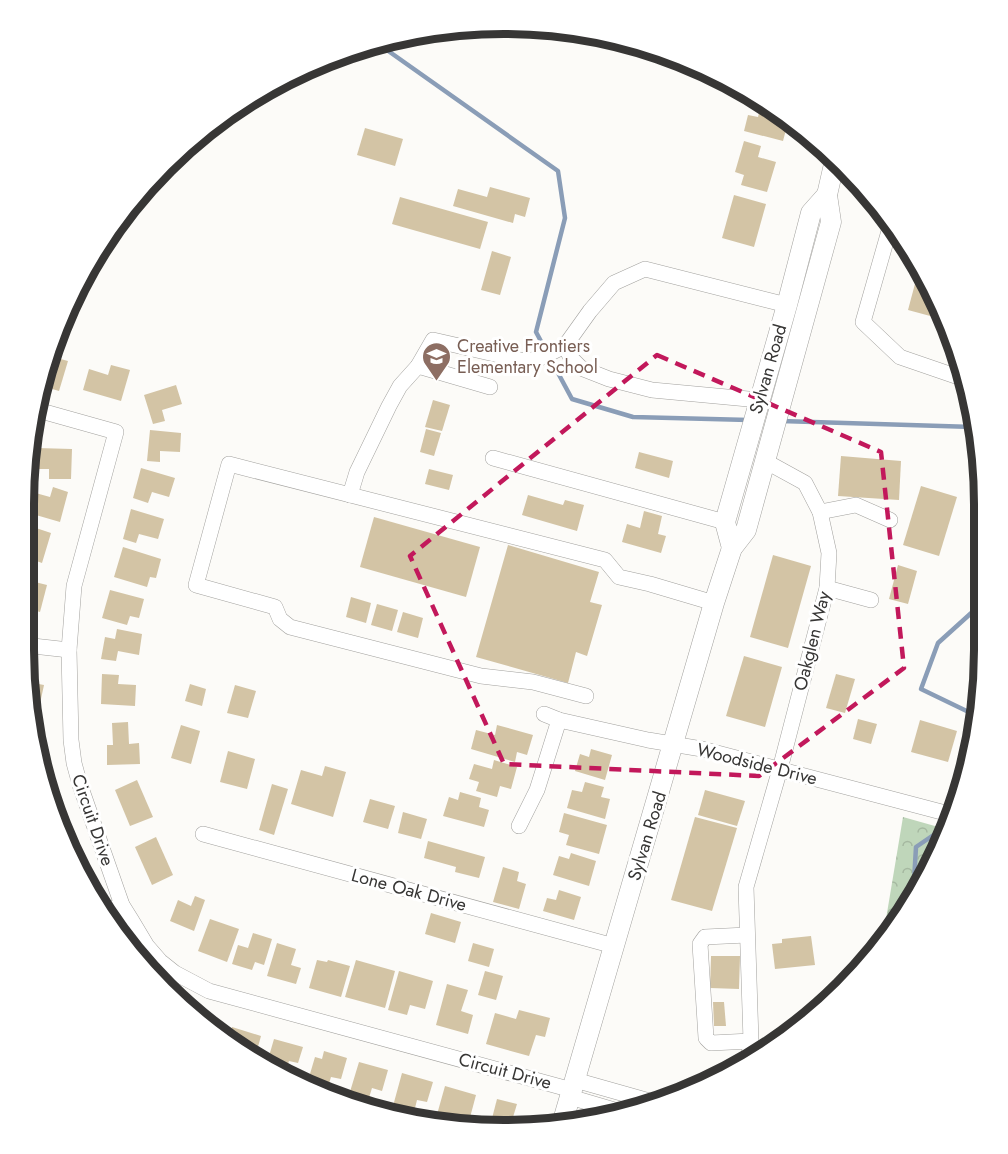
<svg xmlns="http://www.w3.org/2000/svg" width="1008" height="1154" font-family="Jost,sans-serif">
<defs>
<pattern id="park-crowns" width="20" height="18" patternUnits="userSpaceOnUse" patternTransform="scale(1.5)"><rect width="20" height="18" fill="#bfd6ba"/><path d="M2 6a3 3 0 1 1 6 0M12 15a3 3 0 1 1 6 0" fill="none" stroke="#a5b8a0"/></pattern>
</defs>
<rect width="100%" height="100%" fill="#fcfbf8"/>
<polygon fill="url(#park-crowns)" points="903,817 949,830 903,917 882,943"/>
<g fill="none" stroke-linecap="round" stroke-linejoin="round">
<g stroke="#8a9db7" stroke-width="4.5">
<polyline points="377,43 558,171 565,218 536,332 572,399 633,417 749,420"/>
<polyline points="781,421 973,427 983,470"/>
<polyline points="977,716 921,689 938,643 979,606 984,606"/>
<polyline points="913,899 916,847 951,823"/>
</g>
</g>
<g fill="#d3c4a5">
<polygon points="761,104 780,113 779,119 788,122 783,141 744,131 748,115 758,117"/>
<polygon points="365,128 403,139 395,166 357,155"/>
<polygon points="744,141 761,146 758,157 776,162 767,192 741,185 744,175 735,172"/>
<polygon points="490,187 530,198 525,217 515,214 513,223 453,206 458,189 487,197"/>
<polygon points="734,195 766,204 754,247 722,238"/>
<polygon points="400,197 488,222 480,249 392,224"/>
<polygon points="492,251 511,257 500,295 481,290"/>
<polygon points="920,265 945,320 908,310"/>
<polygon points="53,357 68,361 59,391 42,386"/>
<polygon points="111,365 130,370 121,401 83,390 89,369 108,375"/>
<polygon points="176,385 182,404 162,410 165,421 153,424 144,395"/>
<polygon points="433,400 450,405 442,431 425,427"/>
<polygon points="426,429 441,433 434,456 420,452"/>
<polygon points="150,430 181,433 180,452 160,451 160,462 147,461"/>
<polygon points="37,448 72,449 71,479 49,479 49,469 37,469"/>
<polygon points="639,452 673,461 669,478 635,468"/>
<polygon points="841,456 901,461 899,500 838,496"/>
<polygon points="141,468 175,478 169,497 152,492 148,503 133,498"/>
<polygon points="429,469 453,475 449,490 425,484"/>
<polygon points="921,486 957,497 939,556 903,545"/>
<polygon points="53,487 68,492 60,522 29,513 32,492 50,497"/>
<polygon points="528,495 563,505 565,500 584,505 577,531 522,515"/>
<polygon points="131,509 164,519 158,539 139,534 136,543 123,539"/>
<polygon points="644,511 662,516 658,534 666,536 661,553 622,542 627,524 640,528"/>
<polygon points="374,517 480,547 466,597 360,567"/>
<polygon points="36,528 51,533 42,563 28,558 28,537 33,539"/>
<polygon points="508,545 599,572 590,602 602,605 587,656 576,652 568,683 476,657"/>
<polygon points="123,547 161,559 156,578 150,577 147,587 114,577"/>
<polygon points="773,555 811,566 788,648 750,637"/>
<polygon points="898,565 917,571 908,604 889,599"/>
<polygon points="27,580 47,585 40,612 26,608"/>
<polygon points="110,590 144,599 139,618 130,616 127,625 102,618"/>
<polygon points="351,597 371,603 366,623 346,617"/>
<polygon points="377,604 398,610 392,631 371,625"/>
<polygon points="403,612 423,618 418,638 397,632"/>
<polygon points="117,629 142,634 139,655 118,651 116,661 101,659 105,637 115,639"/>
<polygon points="744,656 782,667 765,727 726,716"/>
<polygon points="102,674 119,675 118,684 136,685 135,706 101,704"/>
<polygon points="836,674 855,679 845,713 826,708"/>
<polygon points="28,682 44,685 39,708 31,707"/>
<polygon points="190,684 206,689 202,706 185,701"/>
<polygon points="235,685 256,691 248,718 227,713"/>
<polygon points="858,719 877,724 871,744 853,739"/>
<polygon points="920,720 957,731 948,762 911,752"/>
<polygon points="128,722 129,744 139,743 140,764 107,765 107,745 113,745 112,723"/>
<polygon points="181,725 200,731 191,764 171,758"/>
<polygon points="497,725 533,735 527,755 517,752 515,762 471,749 476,730 495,735"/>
<polygon points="591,749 612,755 605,780 575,771 580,754 589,757"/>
<polygon points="228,751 255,759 247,789 220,782"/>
<polygon points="494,760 517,767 511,789 500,786 497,797 476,791 479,782 469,779 474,764 492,769"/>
<polygon points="325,766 346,772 333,817 291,804 301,770 322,776"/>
<polygon points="137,780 153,817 130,826 115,790"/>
<polygon points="50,782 54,802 51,802 44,783"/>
<polygon points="585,782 604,787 601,797 610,799 605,819 567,808 572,790 582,792"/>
<polygon points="272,784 288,789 274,835 259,830"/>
<polygon points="705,790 745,801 737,826 698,815"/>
<polygon points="460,792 481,798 479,807 489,810 484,827 443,816 449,797 458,800"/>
<polygon points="370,799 395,806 388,829 363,822"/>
<polygon points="60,810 75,852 70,854 55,812"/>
<polygon points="403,812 427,819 421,839 398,833"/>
<polygon points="564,813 607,825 599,854 566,845 569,835 559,832"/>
<polygon points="695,817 737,828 712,911 671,900"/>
<polygon points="156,837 173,875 152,885 135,847"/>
<polygon points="428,841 485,857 479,878 455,872 456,867 424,858"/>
<polygon points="571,853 596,861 589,886 553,875 559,856 569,859"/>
<polygon points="503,867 519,872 517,881 526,884 519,909 493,902"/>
<polygon points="559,890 581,897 574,920 543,911 547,898 556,900"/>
<polygon points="195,896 205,900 194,931 170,921 178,900 191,906"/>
<polygon points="431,913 461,922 455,943 425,934"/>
<polygon points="210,919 239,929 227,962 198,951"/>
<polygon points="253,933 272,939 264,965 255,962 252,970 232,964 238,945 248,948"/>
<polygon points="811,936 815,965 775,969 772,944 782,943 782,939"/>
<polygon points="277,943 296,949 291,965 301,968 296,984 267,976"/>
<polygon points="473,943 494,949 489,967 468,961"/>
<polygon points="711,956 740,956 739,989 710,988"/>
<polygon points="317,960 327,962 328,960 350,966 341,997 309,988"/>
<polygon points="356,960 395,971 385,1008 345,997"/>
<polygon points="399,971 433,981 425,1009 410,1005 407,1015 388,1010"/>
<polygon points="485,971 503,976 496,1000 478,995"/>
<polygon points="447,984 468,990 461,1011 473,1015 468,1034 436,1025"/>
<polygon points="713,1002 724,1002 726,1026 714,1026"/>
<polygon points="519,1010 550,1018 545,1037 536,1035 529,1056 486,1044 495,1013 516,1019"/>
<polygon points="197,1017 219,1023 216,1034 212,1031"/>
<polygon points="232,1027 261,1036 256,1054 228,1040"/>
<polygon points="274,1039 303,1047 298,1063 289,1061 285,1073 267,1063"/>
<polygon points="324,1051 347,1058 341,1079 331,1077 327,1090 307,1084 315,1057 322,1059"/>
<polygon points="359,1062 388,1070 382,1091 372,1088 368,1101 349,1095"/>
<polygon points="402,1073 433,1082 427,1102 417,1100 414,1112 393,1106"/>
<polygon points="445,1086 476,1095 468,1125 456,1124 436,1118"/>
<polygon points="497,1099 517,1104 510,1127 490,1126"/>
</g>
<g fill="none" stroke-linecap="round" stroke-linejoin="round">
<defs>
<g id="minor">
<polyline points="891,224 863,322 900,357 964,379"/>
<polyline points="565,346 571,358 581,368 609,379 652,390 759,400"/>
<polyline points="418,366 490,387"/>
<polyline points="34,409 116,432 74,586 69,650 71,740 74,763 80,785 122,905 132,921 147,946 160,961 175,973 209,991 572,1090"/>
<polyline points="493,458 725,522"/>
<polyline points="350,495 357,472 389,406 400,386 418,366 433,340 525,361 538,359 565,346 590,311 614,283 645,269 787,305"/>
<polyline points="820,512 856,505 890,520"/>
<polyline points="827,588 871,600"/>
<polyline points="24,645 69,650"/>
<polyline points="586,696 533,682 481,676 290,627 280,619 275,607 196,585 229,464 605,560 619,577 650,584 714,603"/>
<polyline points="544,714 559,720 648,740 702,749 953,815"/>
<polyline points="519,826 537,790 559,720"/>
<polyline points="203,834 614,946"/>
<polyline points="106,911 122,905"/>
<polyline points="747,935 705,937 700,944 706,1038 711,1043 751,1041"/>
<polyline points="742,1067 749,1055 751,1041 746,887 780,769 827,588 829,553 820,512 805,483 765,461"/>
<polyline points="575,1080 660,1104"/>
<polyline points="570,1097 621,1112"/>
</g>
<g id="major">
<polyline points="732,548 725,522 787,305 811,213 827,195"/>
<polyline points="562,1124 714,603 732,548 746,530 831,222 827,195 835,160"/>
</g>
</defs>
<use href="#minor" stroke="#a2a19e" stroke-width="16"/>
<use href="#major" stroke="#a2a19e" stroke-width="21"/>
<use href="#minor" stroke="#fff" stroke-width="15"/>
<use href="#major" stroke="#fff" stroke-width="20"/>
</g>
<path fill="none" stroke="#c2185b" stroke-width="4.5" stroke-dasharray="12 8" stroke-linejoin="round" d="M657,355L881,452L904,668L759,776L504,764L410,556Z"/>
<defs>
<symbol id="school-pin" viewBox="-11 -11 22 30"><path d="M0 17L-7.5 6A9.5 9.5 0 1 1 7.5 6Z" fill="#8d6e63" stroke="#fff"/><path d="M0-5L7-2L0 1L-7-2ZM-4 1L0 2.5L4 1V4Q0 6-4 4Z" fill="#fff"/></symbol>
</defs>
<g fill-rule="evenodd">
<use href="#school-pin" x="420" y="340" width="33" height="45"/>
</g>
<g text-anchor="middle" stroke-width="6" stroke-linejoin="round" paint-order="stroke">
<g font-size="18" fill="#785e54" stroke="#fff" text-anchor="start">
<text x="457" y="352">Creative Frontiers<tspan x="457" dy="21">Elementary School</tspan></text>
</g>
<g font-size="18" fill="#373635" stroke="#fff">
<text transform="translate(768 369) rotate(-74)" y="6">Sylvan Road</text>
<text transform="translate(812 641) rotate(-76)" y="6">Oakglen Way</text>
<text transform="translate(757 764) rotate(14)" y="6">Woodside Drive</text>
<text transform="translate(93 820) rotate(71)" y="6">Circuit Drive</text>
<text transform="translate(647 836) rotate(-73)" y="6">Sylvan Road</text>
<text transform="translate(409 890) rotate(15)" y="6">Lone Oak Drive</text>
<text transform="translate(505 1071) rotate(15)" y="6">Circuit Drive</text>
</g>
</g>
<path d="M0 0H1008V1154H0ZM504 34H504A470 470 0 0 1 974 504V650A470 470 0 0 1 504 1120H504A470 470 0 0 1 34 650V504A470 470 0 0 1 504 34Z" fill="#fff" fill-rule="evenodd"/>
<path fill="none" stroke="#373635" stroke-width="8" d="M504 34H504A470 470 0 0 1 974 504V650A470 470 0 0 1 504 1120H504A470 470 0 0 1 34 650V504A470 470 0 0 1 504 34Z"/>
</svg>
